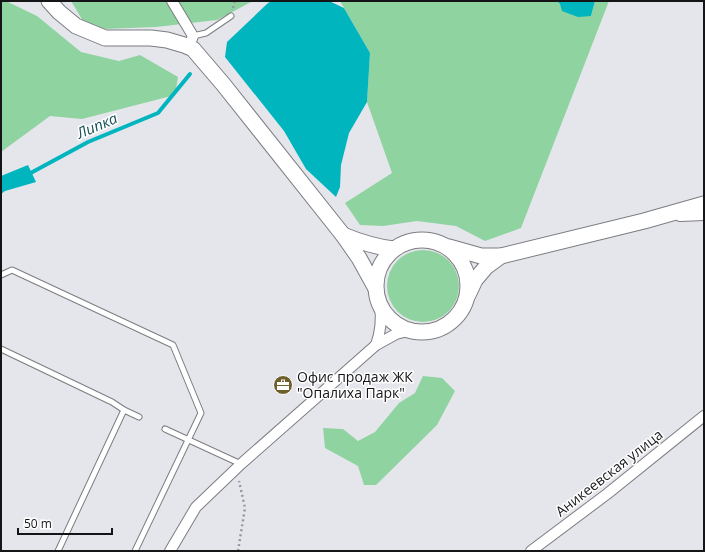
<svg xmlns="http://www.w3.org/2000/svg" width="705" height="552" font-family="'Open Sans',sans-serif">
<rect width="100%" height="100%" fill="#e5e6ec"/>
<g fill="#8fd3a0">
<polygon points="1,1 6,1 37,16 81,52 119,61 140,55 178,77 175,95 82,119 50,116 1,152"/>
<polygon points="71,1 253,1 217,20 156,27 103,29 92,27 83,21"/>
<polygon points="340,1 557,1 560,4 591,16 595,1 609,1 521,228 485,241 456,226 417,221 383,226 360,225 345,203 392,173 367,102 370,53"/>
<circle cx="423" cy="286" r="36"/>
<polygon points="423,376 442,378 455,391 437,425 376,485 364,485 358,466 325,448 323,428 343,429 358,441 375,432 399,403 415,393"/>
</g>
<g fill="#01b5bf">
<polygon points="272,1 329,1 344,8 370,53 367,102 349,133 341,165 340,187 336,197 306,169 284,131 225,57 227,42 268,3"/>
<polygon points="557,1 595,1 591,16 578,17 562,11 560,4"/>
<polygon points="28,165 36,182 5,191 1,194 1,176"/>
</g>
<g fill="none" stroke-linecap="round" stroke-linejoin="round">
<polyline stroke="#01b5bf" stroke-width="4" points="27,175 88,142 158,113 190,74"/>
<defs>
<g id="lane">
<polyline points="193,36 206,33 231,16"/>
<polyline points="1,275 12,270 173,345 201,413 135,551"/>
<polyline points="1,349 112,402 124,410 139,417"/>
<polyline points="165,429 241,464"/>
<polyline points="58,551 124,410"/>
</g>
<g id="street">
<polyline points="172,1 193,36 189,47"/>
<polyline points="680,216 704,215"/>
<path d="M376,345C381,331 382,320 380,306"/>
<polyline points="170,551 196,507 241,464 376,345 396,334 408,331"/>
<polyline points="531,551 607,494 704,416"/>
</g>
<g id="secondary">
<polyline points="49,1 59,12 76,26 105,38 151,38 167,40 184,45 193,49 223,84 343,235 359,258 375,287"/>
<path d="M343,235C360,242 376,247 394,249"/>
<circle cx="422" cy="286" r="46"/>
<polyline points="449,247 481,256 501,256 644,221 704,204"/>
<polyline points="468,295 475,280 486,267 501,256"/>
</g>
</defs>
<use href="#lane" stroke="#7c7d82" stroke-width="7"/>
<use href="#street" stroke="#7c7d82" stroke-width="12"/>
<use href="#secondary" stroke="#7c7d82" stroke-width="17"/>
<g stroke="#97989d" stroke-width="2.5" stroke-dasharray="2 3" stroke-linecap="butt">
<polyline points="233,8 235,1"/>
<polyline points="238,551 245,508 239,481"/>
</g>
<use href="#lane" stroke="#fff" stroke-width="5"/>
<use href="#street" stroke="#fff" stroke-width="10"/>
<use href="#secondary" stroke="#fff" stroke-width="15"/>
</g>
<defs>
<symbol id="office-disc" viewBox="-11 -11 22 22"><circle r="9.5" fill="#6e5f2d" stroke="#fff"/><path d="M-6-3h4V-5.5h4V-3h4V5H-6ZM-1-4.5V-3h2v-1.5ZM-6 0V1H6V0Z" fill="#fff"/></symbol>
</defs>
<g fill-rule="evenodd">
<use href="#office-disc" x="272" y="374" width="22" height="22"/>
</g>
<g text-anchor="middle" stroke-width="3" stroke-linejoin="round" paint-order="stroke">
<g font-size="14" fill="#151518" stroke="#fff" text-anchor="start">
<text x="297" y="382">Офис продаж ЖК<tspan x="297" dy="16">"Опалиха Парк"</tspan></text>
</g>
<g font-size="14" fill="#151518" stroke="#fff">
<text transform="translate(609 473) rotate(-38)" y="5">Аникеевская улица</text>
</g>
<g font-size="15" font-style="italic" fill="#165257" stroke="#fff">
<text transform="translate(97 126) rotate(-23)" y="5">Липка</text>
</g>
</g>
<rect width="705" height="552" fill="none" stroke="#151518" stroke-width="4"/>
<path d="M18 528v6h94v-6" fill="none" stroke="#151518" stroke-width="2"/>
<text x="24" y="528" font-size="12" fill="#151518" stroke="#ffffff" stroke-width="3" paint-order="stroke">50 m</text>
</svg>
